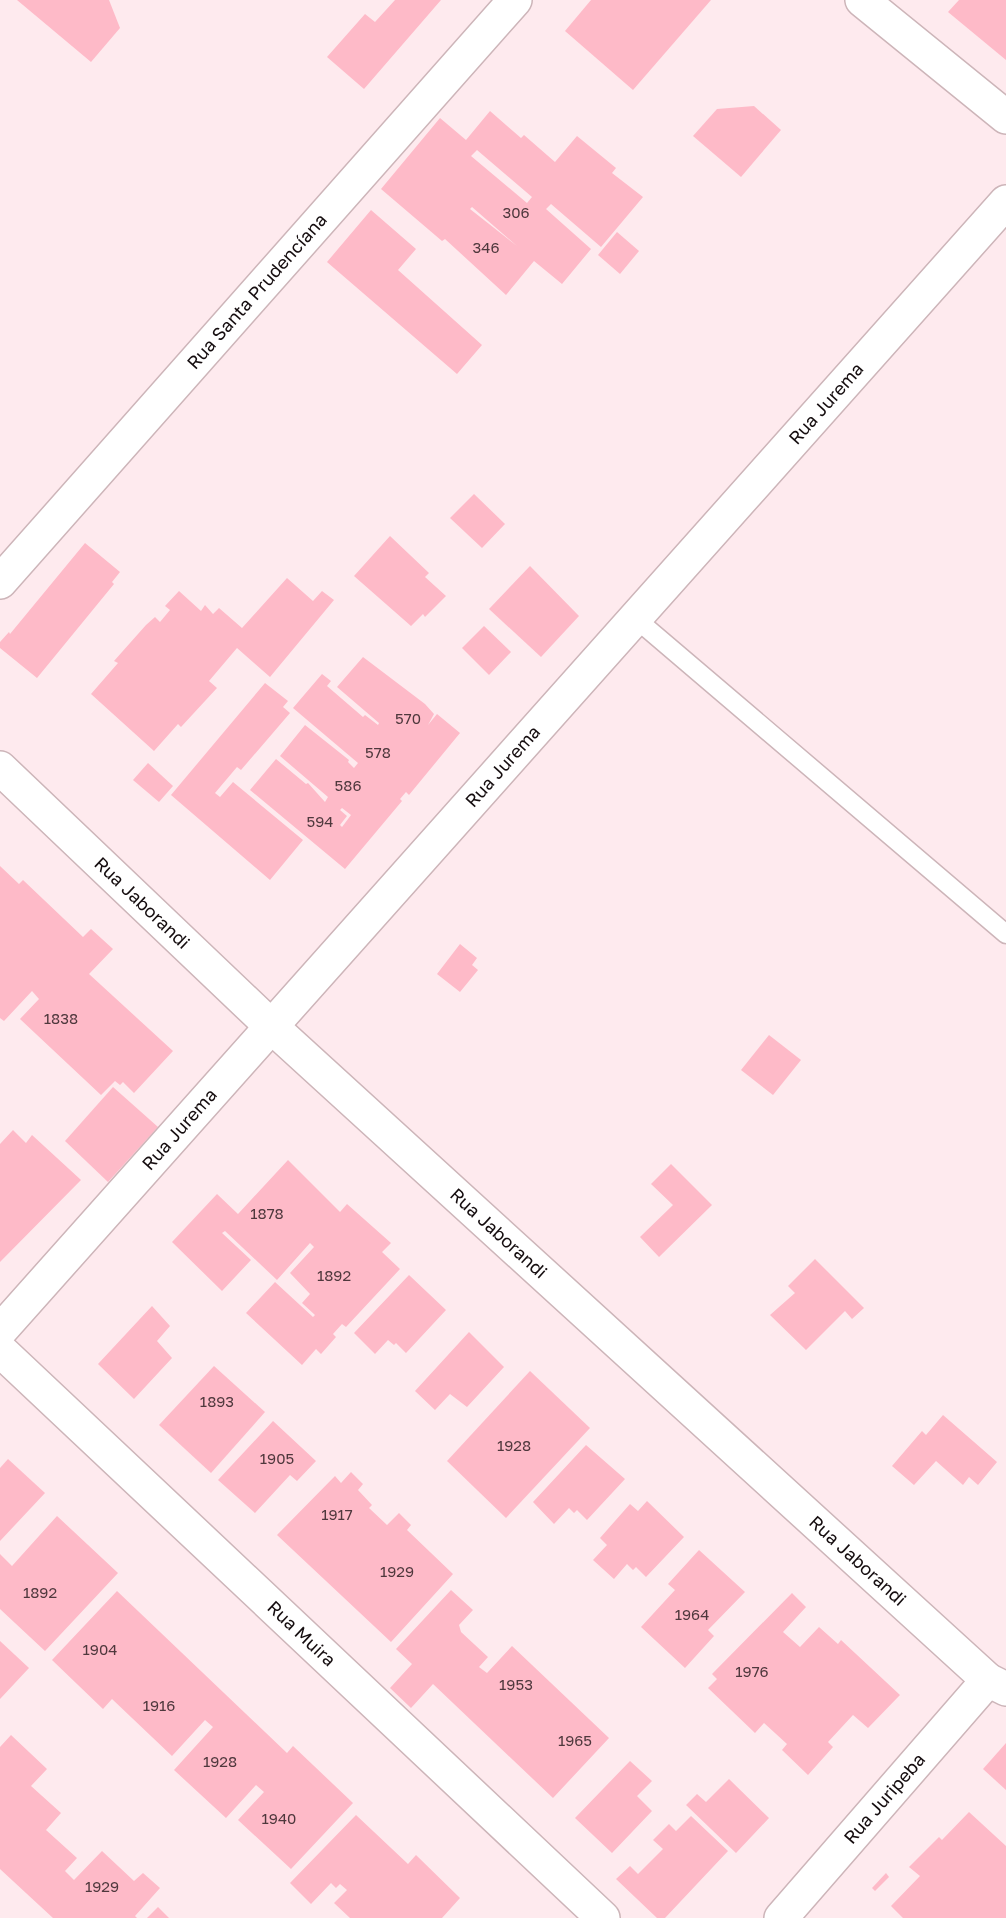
<svg xmlns="http://www.w3.org/2000/svg" width="1006" height="1918" font-family="'Golos Text',sans-serif">
<rect width="100%" height="100%" fill="#feeaee"/>
<g fill="#febac8" fill-rule="evenodd">
<polygon points="17,0 109,0 120,28 91,62"/>
<polygon points="395,0 441,0 364,89 327,57 365,14 375,22"/>
<polygon points="591,0 711,0 633,90 565,31"/>
<polygon points="959,0 1006,0 1006,60 948,12"/>
<polygon points="754,106 781,130 741,177 693,136 717,109"/>
<path d="M490,111L521,138L524,135L555,162L577,136L616,168L612,173L643,197L601,247L551,204L546,209L591,249L562,284L534,261L506,295L445,239L442,241L381,189L440,118L466,140ZM477,150L532,197L527,203L471,156ZM472,207L517,246L470,209Z"/>
<polygon points="371,210 416,249 398,270 482,345 457,374 327,262"/>
<polygon points="617,232 639,251 620,274 598,255"/>
<polygon points="474,494 505,524 482,548 450,518"/>
<polygon points="390,536 429,573 425,577 446,596 425,617 423,614 411,626 354,576"/>
<polygon points="85,543 120,572 112,582 114,584 37,678 0,648 0,642 9,632 10,634"/>
<polygon points="530,566 579,616 541,657 489,609"/>
<polygon points="287,578 313,601 322,591 334,600 270,677 237,648 209,681 217,688 181,727 178,724 154,751 91,694 118,663 114,661 146,625 155,617 160,622 170,610 165,606 179,591 201,611 205,605 213,614 219,608 242,628"/>
<polygon points="484,626 511,652 489,675 462,648"/>
<path d="M363,657L425,704L434,714L428,725L437,714L460,733L409,795L406,792L400,799L402,801L345,869L250,790L276,759L306,784L308,783L325,802L328,797L280,756L305,725L349,760L348,762L354,768L358,763L293,708L322,674L331,681L327,686L363,717L365,715L378,725L379,723L337,687ZM342,808L351,815L342,827L340,825L347,816L340,810Z"/>
<polygon points="265,683 288,701 283,707 290,713 241,770 237,767 215,793 220,797 233,782 303,840 270,880 171,795"/>
<polygon points="148,763 173,786 159,802 133,780"/>
<polygon points="0,866 19,884 23,880 83,937 91,929 113,949 89,974 173,1051 134,1093 123,1082 120,1085 115,1081 101,1095 20,1019 39,999 32,991 4,1021 0,1018"/>
<polygon points="460,944 477,958 472,965 478,970 460,992 437,974"/>
<polygon points="769,1035 801,1060 773,1095 741,1070"/>
<polygon points="113,1087 158,1127 108,1182 65,1141"/>
<polygon points="13,1130 26,1143 32,1135 81,1180 0,1262 0,1144"/>
<polygon points="288,1160 340,1212 347,1204 391,1243 382,1252 400,1269 346,1327 342,1324 333,1334 336,1337 321,1354 316,1349 302,1365 246,1313 275,1282 313,1317 315,1315 302,1303 310,1294 290,1273 314,1247 310,1243 277,1280 225,1231 222,1233 251,1260 222,1291 172,1242 217,1194 238,1214"/>
<polygon points="671,1164 712,1205 659,1257 640,1237 673,1205 651,1184"/>
<polygon points="815,1259 864,1308 852,1319 845,1311 806,1350 770,1315 795,1293 788,1286"/>
<polygon points="409,1275 446,1310 406,1353 396,1343 394,1345 388,1340 375,1354 354,1333"/>
<polygon points="152,1306 170,1326 157,1341 172,1358 134,1399 98,1364"/>
<polygon points="469,1332 504,1367 467,1407 450,1394 435,1410 415,1391"/>
<polygon points="214,1366 265,1412 211,1473 159,1425"/>
<polygon points="530,1371 590,1428 506,1518 447,1461"/>
<polygon points="943,1415 997,1462 978,1485 969,1477 963,1485 936,1461 914,1485 892,1466 922,1431 926,1435"/>
<polygon points="273,1421 316,1461 297,1481 290,1475 255,1513 218,1480"/>
<polygon points="586,1445 625,1479 587,1520 577,1510 574,1513 569,1508 554,1524 533,1502"/>
<polygon points="8,1459 45,1493 0,1541 0,1468"/>
<polygon points="351,1472 363,1484 358,1490 372,1505 369,1508 387,1525 399,1513 411,1525 407,1530 453,1574 391,1642 277,1535 335,1476 341,1483"/>
<polygon points="647,1501 684,1537 646,1577 636,1567 633,1570 627,1564 614,1579 593,1560 607,1545 600,1538 630,1504 638,1511"/>
<polygon points="57,1516 118,1573 45,1651 0,1609 0,1554 12,1566"/>
<polygon points="699,1550 745,1592 708,1630 714,1636 685,1668 641,1627 675,1590 668,1584"/>
<polygon points="451,1590 473,1610 459,1625 461,1632 488,1657 479,1667 487,1673 512,1646 609,1738 553,1798 433,1684 411,1708 390,1688 412,1664 396,1649"/>
<polygon points="117,1591 287,1753 293,1746 353,1803 291,1869 238,1820 264,1792 256,1785 226,1818 174,1770 213,1727 205,1720 172,1756 112,1699 103,1709 52,1660"/>
<polygon points="792,1593 806,1607 783,1632 800,1647 819,1627 838,1644 841,1640 900,1695 868,1728 853,1715 828,1742 833,1747 808,1775 782,1750 787,1744 764,1723 755,1733 708,1688 717,1679 712,1674"/>
<polygon points="0,1641 29,1668 0,1699"/>
<polygon points="11,1735 47,1769 31,1786 61,1813 46,1830 77,1858 65,1871 74,1880 102,1851 134,1881 143,1873 160,1888 135,1916 137,1918 53,1918 0,1869 0,1747"/>
<polygon points="1006,1743 1006,1790 983,1769"/>
<polygon points="630,1761 652,1781 637,1796 652,1811 612,1853 575,1818"/>
<polygon points="729,1779 769,1818 736,1853 686,1805 697,1794 706,1802"/>
<polygon points="969,1812 1006,1846 1006,1918 903,1918 891,1906 920,1876 909,1867 939,1837 942,1840"/>
<polygon points="356,1815 408,1864 416,1855 460,1898 442,1918 350,1918 334,1903 347,1890 340,1884 336,1888 331,1883 311,1904 290,1883"/>
<polygon points="691,1816 728,1851 665,1918 657,1918 616,1879 630,1866 638,1874 663,1849 653,1840 669,1824 676,1831"/>
<polygon points="886,1873 889,1877 875,1891 872,1888"/>
<polygon points="158,1907 169,1918 147,1918"/>
</g>
<g fill="none" stroke-linecap="round" stroke-linejoin="round">
<defs>
<polyline id="lane" points="635,618 1006,934"/>
<g id="street">
<polyline points="862,0 1006,117"/>
<path id="s1" d="M0,582L515,0"/>
<path id="s2" d="M0,768L272,1027L988,1680L1006,1689"/>
<path id="s3" d="M0,1331L1006,202"/>
<path id="s4" d="M0,1350L603,1918"/>
<path id="s5" d="M781,1918L988,1680"/>
</g>
</defs>
<use href="#lane" stroke="#cdb5b9" stroke-width="21"/>
<use href="#street" stroke="#cdb5b9" stroke-width="36"/>
<use href="#lane" stroke="#fff" stroke-width="18"/>
<use href="#street" stroke="#fff" stroke-width="33"/>
</g>
<g text-anchor="middle" stroke-width="5" stroke-linejoin="round" paint-order="stroke">
<g font-size="15" fill="#4f383d">
<text x="516" y="218">306</text>
<text x="486" y="253">346</text>
<text x="408" y="724">570</text>
<text x="378" y="758">578</text>
<text x="348" y="791">586</text>
<text x="320" y="827">594</text>
<text x="61" y="1024">1838</text>
<text x="267" y="1219">1878</text>
<text x="334" y="1281">1892</text>
<text x="217" y="1407">1893</text>
<text x="514" y="1451">1928</text>
<text x="277" y="1464">1905</text>
<text x="337" y="1520">1917</text>
<text x="397" y="1577">1929</text>
<text x="40" y="1598">1892</text>
<text x="692" y="1620">1964</text>
<text x="100" y="1655">1904</text>
<text x="752" y="1677">1976</text>
<text x="516" y="1690">1953</text>
<text x="159" y="1711">1916</text>
<text x="575" y="1746">1965</text>
<text x="220" y="1767">1928</text>
<text x="279" y="1824">1940</text>
<text x="102" y="1892">1929</text>
</g>
<g font-size="18" fill="#150d0f" stroke="#fff">
<text dy="6" stroke="none"><textPath href="#s1" startOffset="388">Rua Santa Prudencíana</textPath></text>
<text dy="6" stroke="none"><textPath href="#s3" startOffset="1242">Rua Jurema</textPath></text>
<text dy="6" stroke="none"><textPath href="#s3" startOffset="756">Rua Jurema</textPath></text>
<text dy="6" stroke="none"><textPath href="#s2" startOffset="196">Rua Jaborandi</textPath></text>
<text dy="6" stroke="none"><textPath href="#s3" startOffset="270">Rua Jurema</textPath></text>
<text dy="6" stroke="none"><textPath href="#s2" startOffset="682">Rua Jaborandi</textPath></text>
<text dy="6" stroke="none"><textPath href="#s2" startOffset="1168">Rua Jaborandi</textPath></text>
<text dy="6" stroke="none"><textPath href="#s4" startOffset="414">Rua Muira</textPath></text>
<text dy="6" stroke="none"><textPath href="#s5" startOffset="158">Rua Juripeba</textPath></text>
</g>
</g>
</svg>
